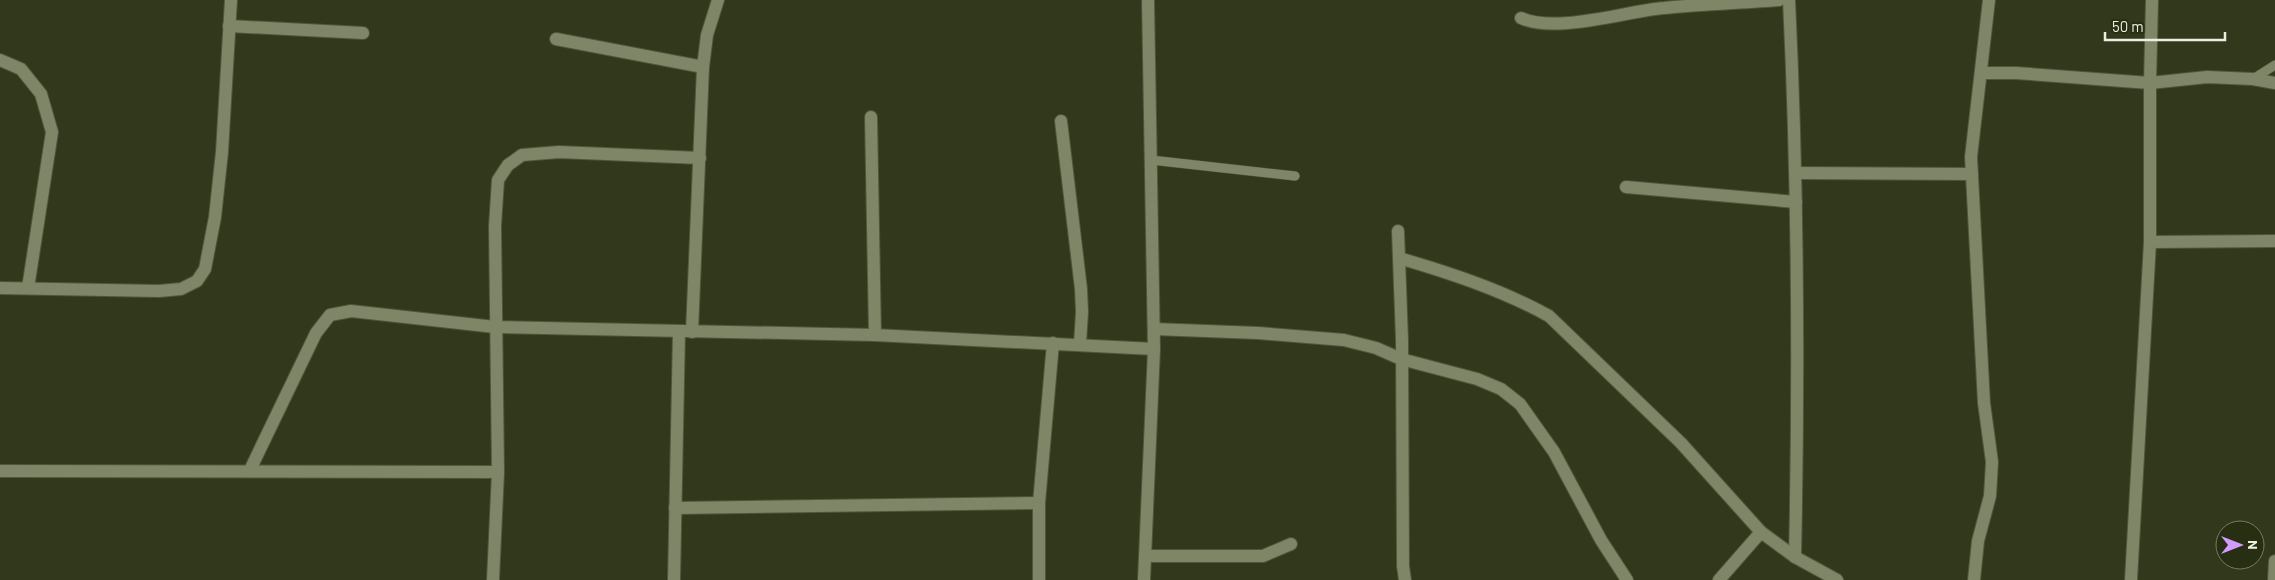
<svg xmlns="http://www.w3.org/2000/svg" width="2275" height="580" font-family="Barlow,sans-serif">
<rect width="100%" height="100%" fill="#32381c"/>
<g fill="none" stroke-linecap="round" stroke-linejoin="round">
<defs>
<g id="lane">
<polyline points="2253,79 2275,65"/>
<polyline points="1151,160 1295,176"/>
</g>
<g id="street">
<path d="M1789,0C1798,186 1799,371 1795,557"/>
<path d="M1521,18C1556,34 1626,11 1664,8C1702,4 1741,3 1779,0"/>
<polyline points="229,26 363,33"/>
<polyline points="556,39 703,67"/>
<polyline points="0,60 21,69 41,94 52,132 28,288"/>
<polyline points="1982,73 2016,73 2150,83 2207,77 2253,79 2275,83"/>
<polyline points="871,117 875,335"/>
<polyline points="1061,121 1081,289 1082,312 1080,344"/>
<polyline points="1796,173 1972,174"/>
<polyline points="1626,187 1796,202"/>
<polyline points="1398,231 1402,340 1403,566 1405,580"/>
<polyline points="2150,242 2275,241"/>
<path d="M1399,258C1450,273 1502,290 1549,316L1681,443L1761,532L1795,557L1837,580"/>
<polyline points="0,288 159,291 181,289 197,281 205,269 215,217 222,152 231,0"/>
<polyline points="1154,329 1258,333 1344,340 1376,348 1401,359 1477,379 1501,389 1520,404 1554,452 1601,540 1627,580"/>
<polyline points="692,332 703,67 707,35 718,0"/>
<polyline points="250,470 316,333 330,315 351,311 495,327 875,335 1154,349"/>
<polyline points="0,471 498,472"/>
<polyline points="675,508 1039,503"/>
<polyline points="1145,556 1263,556 1291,544"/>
<polyline points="493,580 498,472 495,226 498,180 508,165 522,155 559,152 700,158"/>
<polyline points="674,580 679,332"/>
<polyline points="1039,580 1039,503 1053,343"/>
<polyline points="1144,580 1154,349 1148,0"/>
<polyline points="1719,580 1761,532"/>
<polyline points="1974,580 1978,541 1990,496 1992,462 1984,403 1971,157 1989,0"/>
<polyline points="2131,580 2150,242 2150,83 2152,0"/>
<polyline points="2274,580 2275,561"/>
</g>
</defs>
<use href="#lane" stroke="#50553d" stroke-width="10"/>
<use href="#street" stroke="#50553d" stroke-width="14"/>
<use href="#lane" stroke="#7e8667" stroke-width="9"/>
<use href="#street" stroke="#7e8667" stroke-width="12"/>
</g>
<g transform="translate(2240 545) rotate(90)"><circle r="24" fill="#282e12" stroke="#767c64"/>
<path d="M0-4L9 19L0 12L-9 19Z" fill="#d39cfc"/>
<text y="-8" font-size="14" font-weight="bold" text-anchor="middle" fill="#ebf0de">N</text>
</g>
<path d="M2105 32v8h120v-8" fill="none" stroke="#ebf0de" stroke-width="2.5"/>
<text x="2112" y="32" font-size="15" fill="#ebf0de" stroke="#282e12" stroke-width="4" paint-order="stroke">50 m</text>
</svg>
